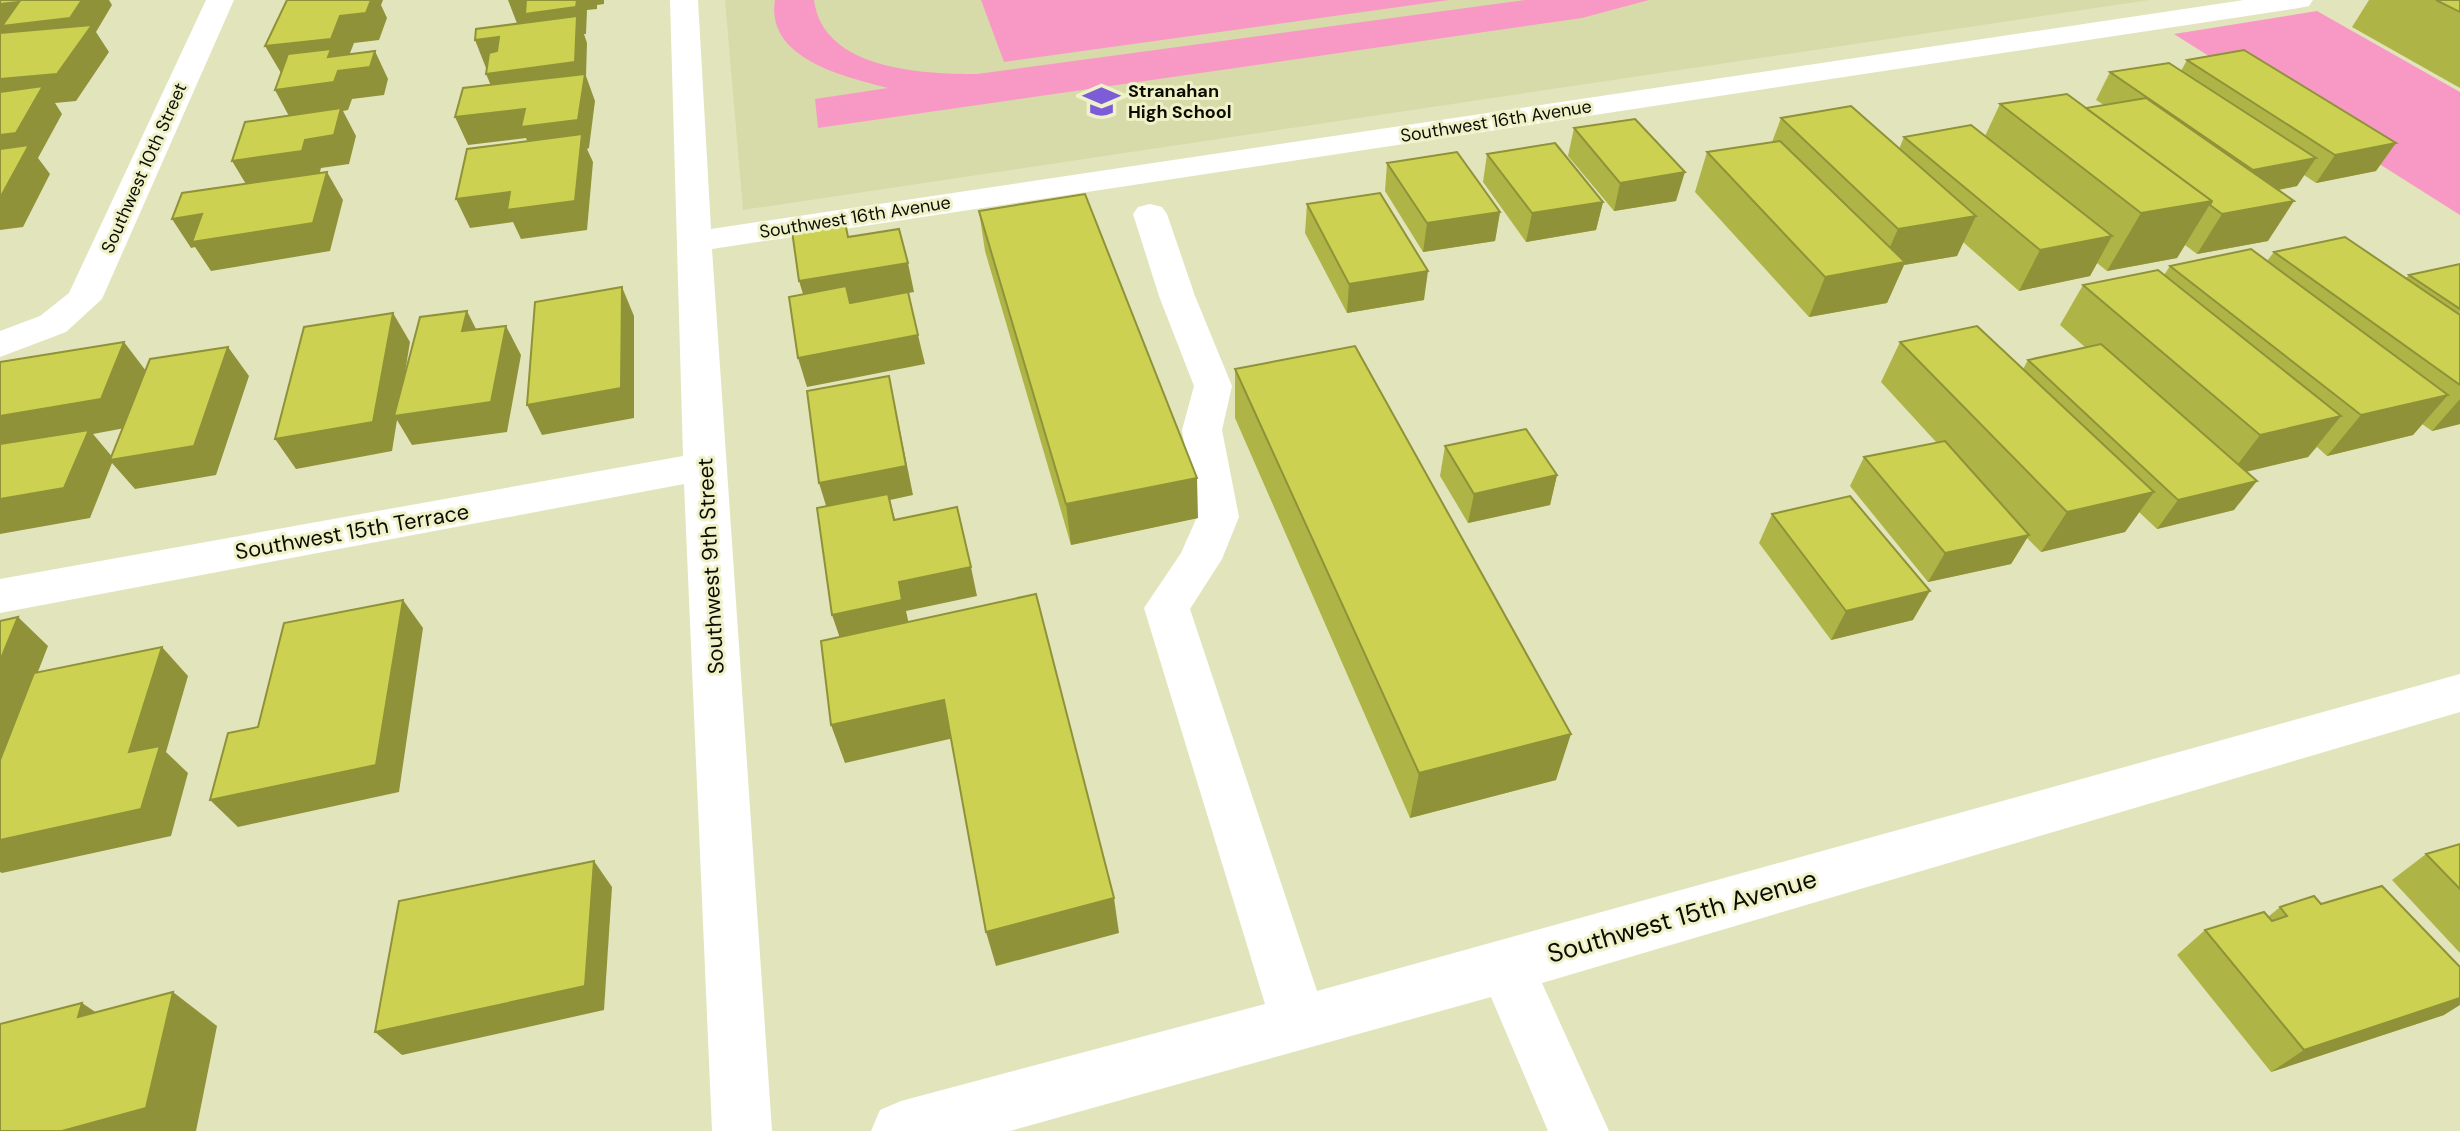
<svg xmlns="http://www.w3.org/2000/svg" width="2460" height="1131" font-family="'DM Sans',sans-serif">
<rect width="100%" height="100%" fill="#e2e5bc"/>
<polygon fill="#d7dbaa" points="725,0 2149,0 743,210"/>
<g fill="#f899c5">
<path d="M775,0H814C823,70 922,74 977,74L1525,0H1649L1582,18L818,128L815,99L888,88C846,77 765,59 775,0Z"/>
<polygon points="981,0 1449,0 1004,62"/>
<polygon points="2317,11 2460,92 2460,215 2174,34"/>
</g>
<g fill="none" stroke-linecap="round" stroke-linejoin="round">
<g fill="#fff" fill-rule="evenodd">
<polygon points="206,0 234,0 102,299 66,332 0,357 0,331 40,316 69,293"/>
<polygon points="670,0 698,0 711,229 2244,0 2313,0 2309,6 2299,8 712,249 772,1131 712,1131 684,484 0,613 0,579 683,456"/>
<polygon points="1150,204 1162,207 1167,214 1195,296 1232,386 1222,430 1239,517 1222,559 1190,609 1317,991 2460,674 2460,712 1542,983 1609,1131 1548,1131 1491,997 1010,1131 871,1131 880,1110 901,1101 1265,1004 1144,608 1181,553 1197,517 1182,430 1194,386 1159,296 1133,214 1138,207"/>
</g>
</g>
<g fill="#afb446">
<polygon points="2369,0 2460,0 2460,88 2352,27"/>
<polygon points="2187,60 2376,171 2316,183 2304,175 2297,186 2279,190 2268,241 2197,254 2185,245 2177,258 2107,271 2097,263 2090,276 2019,291 1963,242 1957,256 1904,265 1887,303 1809,317 1695,192 1707,152 1772,142 1781,118 1899,149 1904,137 1985,136 2000,104 2086,108 2104,105 2096,100 2110,72 2181,71"/>
<polygon points="1574,128 1676,201 1614,211 1568,156"/>
<polygon points="1487,154 1603,202 1596,230 1526,242 1483,182"/>
<polygon points="1387,163 1500,212 1495,241 1423,252 1385,191"/>
<polygon points="1307,204 1424,300 1347,313 1305,233"/>
<polygon points="979,211 1198,518 1071,545 985,251"/>
<polygon points="2274,252 2406,278 2409,275 2460,264 2460,424 2432,431 2422,424 2413,435 2327,456 2317,447 2308,457 2247,471 2234,510 2157,529 2139,512 2125,532 2041,552 2027,538 2011,564 1928,582 1850,486 1864,457 1937,443 1881,382 1900,342 2023,369 2028,360 2086,348 2060,325 2083,285 2164,275 2170,266 2267,261"/>
<polygon points="1235,369 1556,780 1410,818 1235,418"/>
<polygon points="1445,446 1557,475 1550,505 1468,523 1440,476"/>
<polygon points="1772,514 1913,620 1831,640 1759,543"/>
<polygon points="2460,844 2460,953 2392,880 2426,854"/>
<polygon points="2321,904 2444,1015 2271,1072 2177,955 2205,930 2268,917 2280,907"/>
</g>
<g fill="#8f9239">
<polygon points="82,0 109,0 112,5 96,32 109,52 76,101 55,103 62,114 38,158 50,174 23,227 0,230 0,66 21,53 6,32 0,33 0,4 19,2"/>
<polygon points="314,0 383,0 381,5 387,18 379,40 354,43 345,66 375,51 388,79 384,95 352,99 348,110 343,111 356,136 349,164 321,168 318,179 249,189 232,161 290,118 275,90 281,73 265,46 340,16"/>
<polygon points="508,0 604,0 604,4 597,5 597,9 587,10 586,34 584,34 587,43 586,76 595,101 589,148 587,149 593,162 587,230 521,239 513,222 470,228 456,199 533,155 526,138 468,145 455,117 525,109 578,120 498,102 486,74 518,26"/>
<polygon points="499,37 510,64 486,68 475,40"/>
<polygon points="2396,143 2376,171 2316,183 2335,155"/>
<polygon points="2316,158 2297,186 2235,198 2253,170"/>
<polygon points="327,172 343,200 330,251 211,271 195,247 191,248 172,219"/>
<polygon points="1685,172 1676,201 1614,211 1620,183"/>
<polygon points="2212,201 2177,258 2107,271 2141,213"/>
<polygon points="2294,201 2268,241 2197,254 2222,214"/>
<polygon points="1603,202 1596,230 1526,242 1532,213"/>
<polygon points="1500,212 1495,241 1423,252 1427,223"/>
<polygon points="1976,216 1957,256 1904,265 1887,303 1809,317 1825,277 1881,267 1898,229"/>
<polygon points="2112,236 2090,276 2019,291 2040,250"/>
<polygon points="908,263 914,292 808,310 799,281"/>
<polygon points="1428,271 1424,300 1347,313 1349,284"/>
<polygon points="622,287 634,316 634,418 542,435 527,405"/>
<polygon points="467,311 482,341 462,331"/>
<polygon points="393,313 410,342 398,415 506,326 521,355 507,432 412,445 397,420 392,451 296,469 275,439"/>
<polygon points="918,335 925,364 807,387 798,358"/>
<polygon points="124,342 146,371 125,428 93,434 114,459 228,347 249,376 216,475 135,489 112,463 90,518 0,534 0,416"/>
<polygon points="889,376 913,495 890,500 896,523 828,512 819,483"/>
<polygon points="2448,395 2413,435 2327,456 2361,415"/>
<polygon points="2460,399 2460,424 2432,431"/>
<polygon points="2341,416 2308,457 2229,476 2260,435"/>
<polygon points="1557,475 1550,505 1468,523 1474,494"/>
<polygon points="1197,478 1198,518 1071,545 1066,504"/>
<polygon points="2257,481 2234,510 2157,529 2178,500"/>
<polygon points="2154,492 2125,532 2041,552 2067,512"/>
<polygon points="2029,535 2011,564 1928,582 1945,553"/>
<polygon points="971,567 977,596 906,611 910,629 842,644 832,615 899,582"/>
<polygon points="1930,591 1913,620 1831,640 1846,611"/>
<polygon points="403,600 423,628 399,792 238,827 210,800"/>
<polygon points="18,617 48,646 0,769 0,661"/>
<polygon points="162,647 188,676 166,752 188,773 171,836 2,873 0,872 0,840 129,752"/>
<polygon points="944,700 954,738 845,763 831,725"/>
<polygon points="1571,734 1556,780 1410,818 1419,773"/>
<polygon points="594,861 612,887 604,1010 402,1055 375,1032"/>
<polygon points="1114,898 1119,933 996,966 986,932"/>
<polygon points="173,992 217,1026 196,1131 62,1131"/>
<polygon points="2460,998 2460,1005 2444,1015 2271,1072 2304,1050"/>
<polygon points="82,1003 131,1036 78,1017"/>
</g>
<g fill="#ccd151" stroke="#8f9239" stroke-width="2">
<polygon points="0,0 82,0 70,18 2,26 19,2 0,4"/>
<polygon points="287,0 371,0 366,13 340,16 331,39 265,46"/>
<polygon points="526,0 577,0 576,7 525,14"/>
<polygon points="2436,0 2460,0 2460,12"/>
<polygon points="577,16 575,62 486,74 489,53 497,51 499,37 475,40 476,29"/>
<polygon points="92,25 57,74 0,79 0,33"/>
<polygon points="331,49 328,57 375,51 370,67 338,71 334,82 275,90 288,54"/>
<polygon points="2244,50 2396,143 2335,155 2187,60"/>
<polygon points="2169,63 2316,158 2253,170 2110,72"/>
<polygon points="585,74 578,120 521,127 525,109 455,117 463,88"/>
<polygon points="43,86 16,133 0,135 0,92"/>
<polygon points="2067,94 2212,201 2141,213 2000,104"/>
<polygon points="2146,98 2294,201 2222,214 2210,205 2212,201 2086,108"/>
<polygon points="1851,106 1976,216 1898,229 1781,118"/>
<polygon points="341,108 334,135 305,140 302,151 232,161 245,122"/>
<polygon points="1635,119 1685,172 1620,183 1574,128"/>
<polygon points="1971,125 2112,236 2040,250 1904,137"/>
<polygon points="582,134 575,201 507,210 510,192 456,199 467,149"/>
<polygon points="1780,141 1905,262 1825,277 1707,152"/>
<polygon points="1555,143 1603,202 1532,213 1487,154"/>
<polygon points="29,145 0,198 0,149"/>
<polygon points="1457,152 1500,212 1427,223 1387,163"/>
<polygon points="327,172 313,223 192,242 202,214 172,219 182,193"/>
<polygon points="1380,193 1428,271 1349,284 1307,204"/>
<polygon points="1085,194 1197,478 1066,504 979,211"/>
<polygon points="845,222 848,237 899,229 908,263 799,281 792,231"/>
<polygon points="2345,237 2460,315 2460,385 2274,252"/>
<polygon points="2251,249 2448,395 2361,415 2170,266"/>
<polygon points="2460,264 2460,309 2409,275"/>
<polygon points="2158,270 2341,416 2260,435 2083,285"/>
<polygon points="846,286 850,303 908,292 918,335 798,358 789,297"/>
<polygon points="622,287 621,388 527,405 535,302"/>
<polygon points="467,311 462,331 506,326 491,402 394,416 420,317"/>
<polygon points="393,313 373,422 275,439 304,327"/>
<polygon points="1977,326 2154,492 2067,512 1900,342"/>
<polygon points="124,342 101,399 0,416 0,362"/>
<polygon points="2101,344 2257,481 2178,500 2028,360"/>
<polygon points="1355,346 1571,734 1419,773 1235,369"/>
<polygon points="228,347 194,446 110,460 150,359"/>
<polygon points="889,376 906,466 819,483 807,391"/>
<polygon points="1526,429 1557,475 1474,494 1445,446"/>
<polygon points="89,430 64,488 0,499 0,444"/>
<polygon points="1945,441 2029,535 1945,553 1864,457"/>
<polygon points="888,494 894,520 957,507 971,567 899,582 902,600 832,615 817,508"/>
<polygon points="1850,496 1930,591 1846,611 1772,514"/>
<polygon points="1036,594 1114,898 986,932 944,700 831,725 821,641"/>
<polygon points="403,600 376,765 210,800 228,733 258,727 284,623"/>
<polygon points="18,617 0,661 0,621"/>
<polygon points="162,647 129,752 160,746 141,809 0,840 0,760 34,673"/>
<polygon points="2460,844 2460,889 2426,854"/>
<polygon points="594,861 585,986 375,1032 399,901"/>
<polygon points="2382,886 2460,967 2460,998 2304,1050 2205,930 2264,912 2272,921 2287,916 2280,907 2314,896 2321,904"/>
<polygon points="173,992 146,1108 62,1131 0,1131 0,1024 82,1003 78,1017"/>
</g>
<defs>
<symbol id="school-bare" viewBox="-9 -9 18 18"><path d="M0-5L7-2L0 1L-7-2ZM-4 1L0 2.5L4 1V4Q0 6-4 4Z" fill="#7c5dd7" stroke="#eff2c9" stroke-width="2.5" paint-order="stroke"/></symbol>
</defs>
<g fill-rule="evenodd">
<use href="#school-bare" x="1076" y="76" width="51" height="51"/>
</g>
<g text-anchor="middle" stroke-width="6" stroke-linejoin="round" paint-order="stroke">
<g font-size="18" font-weight="bold" fill="#0c0d02" stroke="#eff2c9" text-anchor="start">
<text x="1128" y="97">Stranahan<tspan x="1128" dy="21">High School</tspan></text>
</g>
<g font-size="18" fill="#0c0d02" stroke="#eff2c9">
<text transform="translate(1496 121) rotate(-9)" y="6">Southwest 16th Avenue</text>
<text transform="translate(144 168) rotate(-66)" y="6">Southwest 10th Street</text>
<text transform="translate(855 217) rotate(-9)" y="6">Southwest 16th Avenue</text>
</g>
<g font-size="22" fill="#0c0d02" stroke="#eff2c9">
<text transform="translate(352 531) rotate(-10)" y="8">Southwest 15th Terrace</text>
<text transform="translate(710 566) rotate(-93)" y="8">Southwest 9th Street</text>
</g>
<g font-size="26" fill="#0c0d02" stroke="#eff2c9">
<text transform="translate(1682 916) rotate(-16)" y="9">Southwest 15th Avenue</text>
</g>
</g>
</svg>
